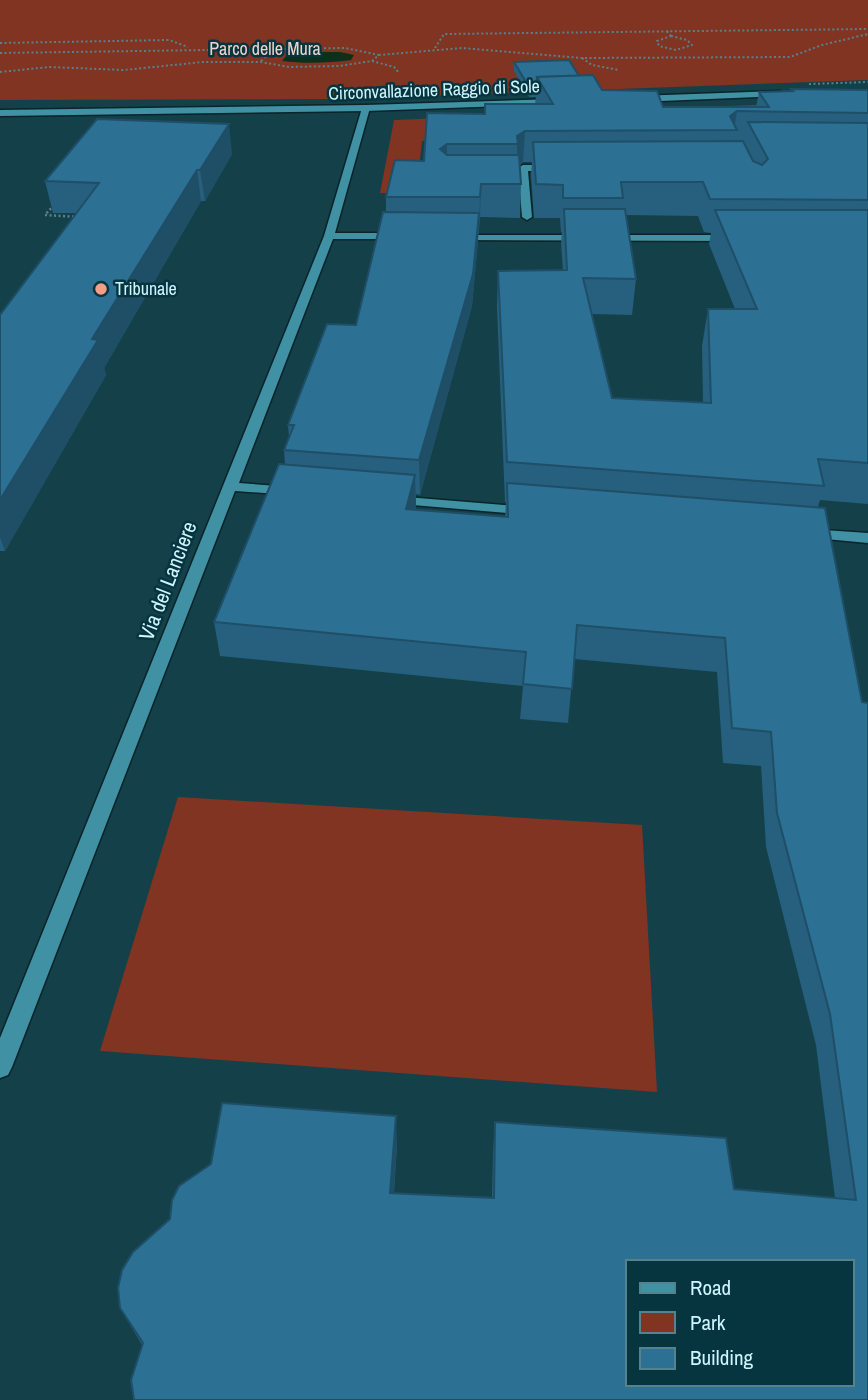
<svg xmlns="http://www.w3.org/2000/svg" width="868" height="1400" font-family="'Archivo Narrow',sans-serif">
<rect width="100%" height="100%" fill="#144049"/>
<g fill="#803421">
<polygon points="0,0 868,0 868,80 345,99 0,100"/>
<polygon points="776,104 785,119 477,140 422,141 416,194 380,193 394,120"/>
<polygon points="178,797 642,825 657,1092 100,1051"/>
</g>
<path fill="#0b311b" d="M295,52H340L354,55L351,60C328,63 306,64 282,61L287,55Z"/>
<g fill="none" stroke-linecap="round" stroke-linejoin="round">
<defs>
<polygon id="service" points="523,165 553,165 558,168 553,171 528,171 532,217 527,220 522,217 518,168"/>
<g id="minor">
<polygon points="366,105 370,108 335,233 399,233 404,236 399,239 333,239 239,483 292,487 299,491 292,495 235,491 12,1067 8,1075 0,1078 0,1038 324,236 362,108"/>
<polygon points="451,235 732,235 737,238 732,241 455,240 451,239"/>
<polygon points="394,496 530,507 537,511 530,515 389,503 387,500 389,497"/>
<polygon points="809,529 868,533 868,543 804,537 801,534 804,531"/>
</g>
<g id="tertiary">
<polygon points="780,91 783,96 637,102 633,99 637,96"/>
<polygon points="556,99 559,104 366,111 0,116 0,110 366,105"/>
</g>
</defs>
<use href="#service" stroke="#0a242a" stroke-width="3"/>
<use href="#minor" stroke="#0a242a" stroke-width="3"/>
<use href="#tertiary" stroke="#0a242a" stroke-width="3"/>
<g stroke="#58828b" stroke-width="2" stroke-dasharray="2 2.5" stroke-linecap="butt">
<polyline points="667,31 671,36"/>
<polygon points="671,36 687,40 692,45 676,50 659,46 657,41"/>
<polyline points="0,43 169,40 188,47"/>
<polyline points="435,48 444,34 868,29"/>
<polyline points="0,53 345,48 379,55"/>
<polyline points="582,58 592,65 619,70"/>
<polyline points="261,61 275,48"/>
<polyline points="372,61 394,67 399,73"/>
<polyline points="0,72 49,67 124,70 203,62 261,62 289,67 339,66 372,61 379,55 462,48 582,58 790,57 822,45 868,34"/>
<polyline points="809,84 868,82"/>
</g>
<polyline stroke="#58828b" stroke-width="2.5" stroke-dasharray="2 2.5" stroke-linecap="butt" points="54,205 45,215 79,217"/>
<use href="#service" fill="#4091a4" fill-rule="evenodd"/>
<use href="#minor" fill="#4091a4" fill-rule="evenodd"/>
<use href="#tertiary" fill="#4091a4" fill-rule="evenodd"/>
</g>
<g fill="#26607e" fill-rule="evenodd">
<path d="M514,62L579,76L602,90L663,107H756L759,92L791,91V89L868,90V504L820,500L818,507L868,1400L142,1345L120,1308L397,1145L394,1193L492,1197L493,1152L495,1122L734,1189L835,1198L816,1045L766,847L761,766L723,763L717,672L574,659L568,723L520,719L523,686L220,656L214,622L285,465L284,450L289,437L288,425L356,325L386,212V197L424,161L484,114L485,104H535L536,97H529L514,71ZM523,162H532L531,174L534,218H560L561,232H562L561,243L563,271H498L497,307L505,502H506L505,517L416,510V494L420,495L472,306L480,217L520,218L521,184L520,165ZM626,215L698,216L704,232L711,233L709,244L735,309H708L702,346L703,403L612,398L592,314L632,315L636,279Z"/>
<polygon points="232,154 205,201 201,201 104,368 106,375 5,551 0,551 0,315 76,213 53,213 45,181"/>
</g>
<g fill="#1f4e67">
<polygon points="737,111 734,130 730,116"/>
<polygon points="229,124 232,154 205,201 200,170"/>
<polygon points="525,131 523,162 517,167 517,136"/>
<polygon points="447,144 447,176 440,149"/>
<polygon points="197,170 201,201 104,368 106,375 5,551 0,537 0,500 92,339"/>
<polygon points="481,184 480,217 479,231 480,197"/>
<polygon points="479,213 478,242 472,306 420,495 419,460"/>
<polygon points="415,475 416,508 406,542 406,509"/>
<polygon points="396,1116 397,1145 392,1221 390,1193"/>
</g>
<g fill="#2c7093" stroke="#1f4e67" stroke-width="2" fill-rule="evenodd">
<polygon points="569,60 579,76 537,77 536,87 529,87 514,62"/>
<polygon points="593,75 602,90 657,91 663,107 769,107 759,92 793,91 791,89 868,90 868,113 737,111 730,116 737,130 525,131 517,136 518,144 447,144 440,149 447,155 519,155 521,184 481,184 480,197 386,197 395,160 424,161 427,113 485,114 485,104 553,104 537,77"/>
<polygon points="97,119 229,124 200,170 197,170 92,339 98,340 0,500 0,315 99,183 45,181"/>
<polygon points="748,122 868,123 868,200 710,199 703,182 621,182 623,198 563,198 563,185 536,184 533,142 743,141 753,161 762,165 768,159"/>
<polygon points="564,209 625,209 636,279 583,278 612,398 711,403 708,309 757,309 715,210 868,210 868,463 818,459 824,486 507,462 498,271 567,270"/>
<polygon points="383,212 479,213 473,274 419,460 284,450 294,425 288,425 327,324 356,325"/>
<path d="M279,464L415,475L406,509L508,517L507,483L825,508L862,702L868,703V1400H134L131,1380L143,1343L120,1308L118,1288L122,1270L133,1252L170,1219L172,1200L179,1186L211,1164L222,1103L396,1116L390,1193L494,1198L495,1122L726,1138L734,1189L856,1200L830,1014L777,813L771,732L732,728L725,638L577,625L572,689L523,684L526,652L214,622ZM628,1262H852V1384H628Z"/>
</g>
<circle fill="#f49e88" stroke="#06353f" stroke-width="2.5" cx="101" cy="289" r="7"/>
<g text-anchor="middle" stroke-width="5" stroke-linejoin="round" paint-order="stroke">
<g font-size="18" fill="#f0d3cb" stroke="#06353f">
<text x="265" y="55">Parco delle Mura</text>
</g>
<g font-size="18" fill="#cff5ff" stroke="#06353f">
<text transform="translate(434 90) rotate(-2)" y="6">Circonvallazione Raggio di Sole</text>
</g>
<g font-size="18" fill="#cff5ff" stroke="#06353f" text-anchor="start">
<text x="115" y="295">Tribunale</text>
</g>
<g font-size="21" fill="#cff5ff" stroke="#06353f">
<text transform="translate(168 581) rotate(-69)" y="7">Via del Lanciere</text>
</g>
</g>
<rect x="626" y="1260" width="228" height="126" fill="#06353f" stroke="#56828c" stroke-width="2"/>
<rect x="640" y="1283" width="35" height="10" fill="#4091a4" stroke="#56828c" stroke-width="2"/>
<text x="690" y="1295" font-size="21" fill="#cff5ff">Road</text>
<rect x="640" y="1312" width="35" height="21" fill="#803421" stroke="#56828c" stroke-width="2"/>
<text x="690" y="1330" font-size="21" fill="#cff5ff">Park</text>
<rect x="640" y="1348" width="35" height="21" fill="#2c7093" stroke="#56828c" stroke-width="2"/>
<text x="690" y="1365" font-size="21" fill="#cff5ff">Building</text>
</svg>
